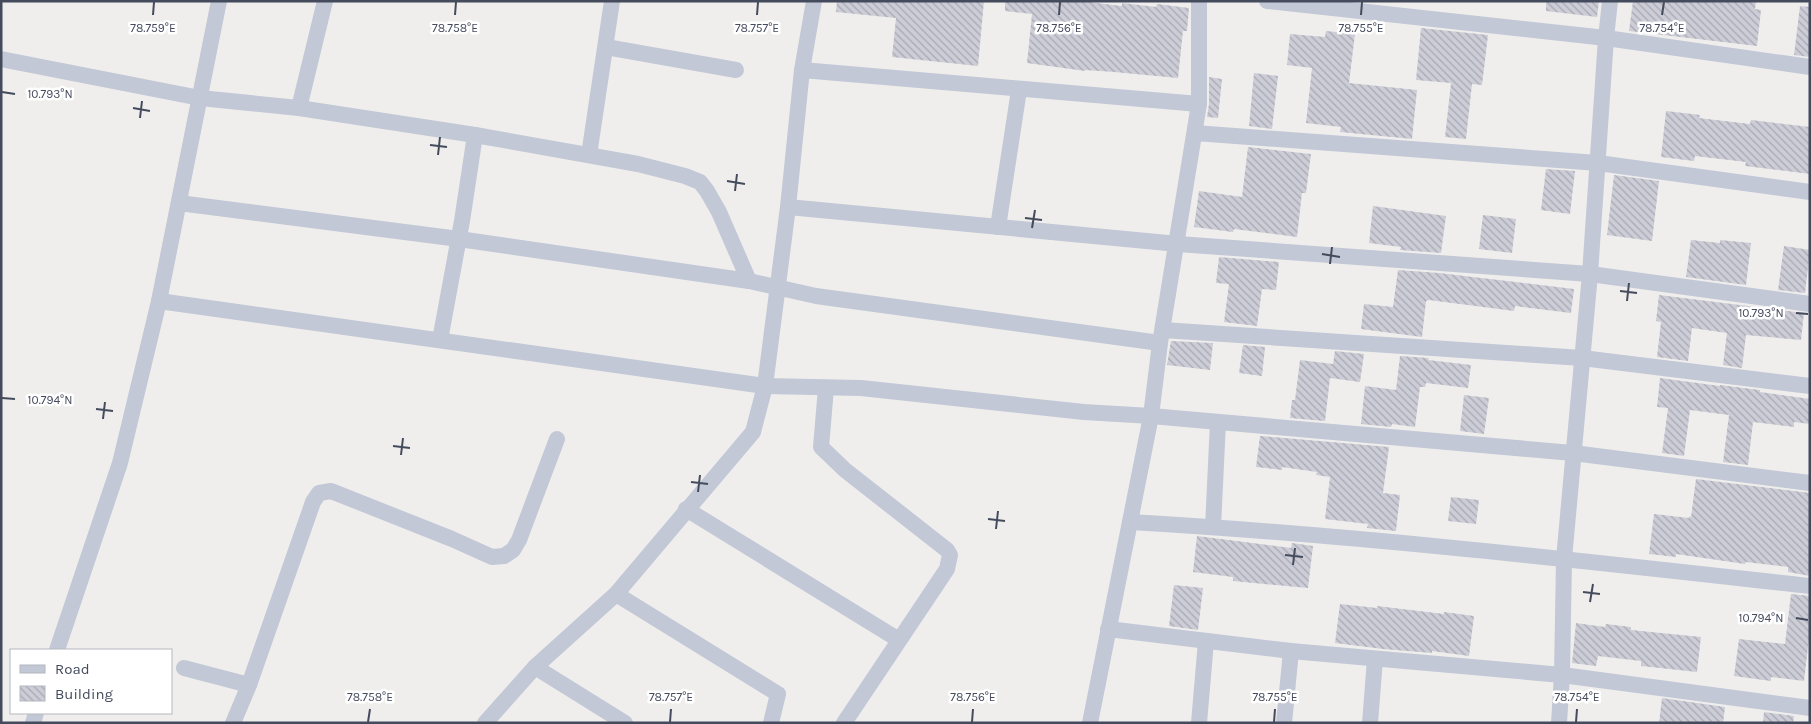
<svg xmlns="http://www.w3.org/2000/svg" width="1811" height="724" font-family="Karla,sans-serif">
<defs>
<pattern id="building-back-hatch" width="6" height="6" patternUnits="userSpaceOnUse" patternTransform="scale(1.25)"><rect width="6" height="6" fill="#cccdd6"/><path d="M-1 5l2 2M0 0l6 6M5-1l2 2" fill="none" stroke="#a7a8b1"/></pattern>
</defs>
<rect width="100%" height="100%" fill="#f0eeed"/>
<g fill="url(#building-back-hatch)">
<polygon points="837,1 984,1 978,66 892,57 896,18 836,12"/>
<polygon points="1005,1 1080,1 1122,6 1122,3 1156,7 1157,4 1189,8 1187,31 1183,31 1178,78 1114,72 1085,70 1085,71 1027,63 1032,14 1005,11"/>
<polygon points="1546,1 1599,1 1597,17 1546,11"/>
<polygon points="1633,1 1756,1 1755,9 1761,10 1757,46 1629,31"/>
<polygon points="1800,6 1810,7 1810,57 1794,55"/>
<polygon points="1421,28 1488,35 1482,85 1472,84 1466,139 1445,137 1451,83 1416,80"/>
<polygon points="1326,31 1355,34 1349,83 1417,90 1412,139 1340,132 1341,127 1306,123 1312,68 1287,65 1290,34 1325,37"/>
<polygon points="1254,73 1278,76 1272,129 1249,126"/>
<polygon points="1209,77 1222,79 1218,118 1207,117 1209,104"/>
<polygon points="1666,111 1700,115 1699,118 1750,124 1751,120 1810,127 1810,174 1745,166 1746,162 1695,156 1694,161 1661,157"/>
<polygon points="1248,147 1311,154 1306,193 1302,193 1297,237 1234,229 1233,232 1194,227 1199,191 1242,197"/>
<polygon points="1546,169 1575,171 1570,214 1541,210"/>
<polygon points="1614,175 1659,181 1652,241 1607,235"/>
<polygon points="1373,206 1446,216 1441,253 1400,250 1401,247 1369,243"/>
<polygon points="1483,215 1516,219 1512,253 1479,249"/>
<polygon points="1691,240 1720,243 1720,240 1751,243 1746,285 1686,277"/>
<polygon points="1784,246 1810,250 1805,293 1778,290"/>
<polygon points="1219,257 1279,262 1276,290 1262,289 1257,326 1224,322 1229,284 1216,283"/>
<polygon points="1398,270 1439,273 1574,289 1571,313 1515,306 1514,311 1429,300 1426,301 1422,337 1361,329 1364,304 1393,307"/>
<polygon points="1659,295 1804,313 1801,340 1746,335 1742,368 1723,365 1727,333 1692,328 1688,361 1657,357 1661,322 1656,321"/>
<polygon points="1171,341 1213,343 1210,370 1167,365"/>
<polygon points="1243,345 1265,347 1262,376 1239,373"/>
<polygon points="1335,351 1364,354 1360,382 1330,378 1325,421 1290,418 1292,400 1295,400 1300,360 1333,364"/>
<polygon points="1400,356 1429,358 1428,360 1471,365 1468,388 1426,383 1425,387 1420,387 1415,427 1392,424 1391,427 1361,424 1365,386 1396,390"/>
<polygon points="1660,378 1720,386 1720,385 1760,390 1760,392 1810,399 1810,424 1794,422 1794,427 1753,422 1748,465 1723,462 1729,415 1690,410 1684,456 1662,453 1668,408 1657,407"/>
<polygon points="1464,395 1489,398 1484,434 1460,431"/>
<polygon points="1260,436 1389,447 1383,493 1400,495 1396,531 1367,528 1368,524 1325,519 1330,477 1316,475 1317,472 1282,467 1282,470 1256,467"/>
<polygon points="1696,479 1810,493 1810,576 1788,572 1788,567 1746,562 1745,564 1676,554 1676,557 1649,554 1654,514 1689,518 1689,516 1691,517"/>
<polygon points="1451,497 1479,500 1476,524 1448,521"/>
<polygon points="1197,536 1291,548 1292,543 1313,546 1308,588 1233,581 1233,577 1193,572"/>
<polygon points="1174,585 1203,588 1198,630 1169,626"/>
<polygon points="1791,594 1810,596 1810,630 1804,681 1771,677 1771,681 1734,676 1739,639 1785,644"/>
<polygon points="1340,604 1377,608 1377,606 1444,614 1444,612 1474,616 1469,656 1432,651 1432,653 1383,649 1335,643"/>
<polygon points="1576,623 1605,627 1606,624 1631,627 1631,630 1701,637 1697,672 1641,666 1641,661 1598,656 1596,666 1572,663"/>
<polygon points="1662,698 1725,707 1723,723 1659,723"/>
<polygon points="1764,712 1794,716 1793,723 1763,723"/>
</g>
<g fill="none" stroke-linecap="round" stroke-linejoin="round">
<g stroke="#c2c8d6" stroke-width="16">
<polyline points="1267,1 1606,38 1810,67"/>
<polyline points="606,47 736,70"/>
<polyline points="1,59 200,98 299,108 475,135 638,164 685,176 700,182 707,191 719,212 749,281"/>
<polyline points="802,70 1199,104"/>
<polyline points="299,108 325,1"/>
<polyline points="1195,133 1598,163 1810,192"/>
<polyline points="589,155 612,1"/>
<polyline points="179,203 459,239 749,281 816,296 1160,343"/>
<polyline points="788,207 1178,244 1590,274 1810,304"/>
<polyline points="998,227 1019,90"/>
<polyline points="159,301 765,386 861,388 1084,412 1151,416 1573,453 1810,483"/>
<polyline points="1163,330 1582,358 1810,386"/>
<polyline points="440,340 462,221 475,135"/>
<polyline points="826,388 821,447 845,470 947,550 950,555 947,569 844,723"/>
<polyline points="686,509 899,640"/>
<path d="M1130,522C1357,535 1584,561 1810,586"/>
<polyline points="1213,527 1218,422"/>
<polyline points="616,594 778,694 771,723"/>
<polyline points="1108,629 1291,651 1562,675 1810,708"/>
<polyline points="57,650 120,463 159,301 219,1"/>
<polyline points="535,667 625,723"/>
<polyline points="184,668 249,685"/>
<polyline points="33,723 36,713"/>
<polyline points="233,723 249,685 313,502 319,493 331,491 452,539 492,557 504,556 513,550 519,540 557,439"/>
<polyline points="485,723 535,667 616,594 753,432 765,386 788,207 802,70 814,1"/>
<polyline points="1090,723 1151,416 1160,343 1199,104 1199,1"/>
<polyline points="1199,723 1206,641"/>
<polyline points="1284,723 1291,651"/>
<polyline points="1370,723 1375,659"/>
<polyline points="1559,723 1562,675 1564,559 1590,274 1606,38 1610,1"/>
</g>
</g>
<path fill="none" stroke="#444b5c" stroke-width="2" d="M153,15L154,2M455,15L456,2M757,15L758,2M1059,15L1060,2M1361,15L1362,2M1662,15L1664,2M2,92L15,94M133,108L150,111M140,118L142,101M430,145L447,147M438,155L440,137M727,181L745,184M735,191L737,174M1025,218L1042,220M1032,228L1035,210M1322,254L1340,257M1330,264L1332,247M1620,291L1637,293M1627,301L1629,283M1796,313L1808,314M2,398L15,399M96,409L113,411M103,419L105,402M393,446L410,448M401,455L403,438M691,482L708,484M698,492L700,475M988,519L1005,521M996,529L998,511M1285,555L1303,557M1293,565L1295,548M1583,592L1600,594M1590,602L1593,584M1796,618L1808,620M368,722L370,709M670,722L671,709M972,722L973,709M1274,722L1275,709M1576,722L1577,709"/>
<g font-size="12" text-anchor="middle" fill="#444b5c" stroke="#fff" stroke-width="5" stroke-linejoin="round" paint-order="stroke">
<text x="153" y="32">78.759°E</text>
<text x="455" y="32">78.758°E</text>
<text x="757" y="32">78.757°E</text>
<text x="1059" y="32">78.756°E</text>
<text x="1361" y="32">78.755°E</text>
<text x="1662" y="32">78.754°E</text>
<text x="50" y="98">10.793°N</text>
<text x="1761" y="317">10.793°N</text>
<text x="50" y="404">10.794°N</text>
<text x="1761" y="622">10.794°N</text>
<text x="370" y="701">78.758°E</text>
<text x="671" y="701">78.757°E</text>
<text x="973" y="701">78.756°E</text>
<text x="1275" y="701">78.755°E</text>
<text x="1577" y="701">78.754°E</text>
</g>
<rect width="1811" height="724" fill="none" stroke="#444b5c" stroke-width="5"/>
<rect x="10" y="649" width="162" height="65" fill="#ffffff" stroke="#b4b7be"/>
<rect x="20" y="665" width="25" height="8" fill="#c2c8d6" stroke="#b4b7be"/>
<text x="55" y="674" font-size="15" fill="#444b5c">Road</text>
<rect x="20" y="686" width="25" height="15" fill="url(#building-back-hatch)" stroke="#b4b7be"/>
<text x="55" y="699" font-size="15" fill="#444b5c">Building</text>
</svg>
